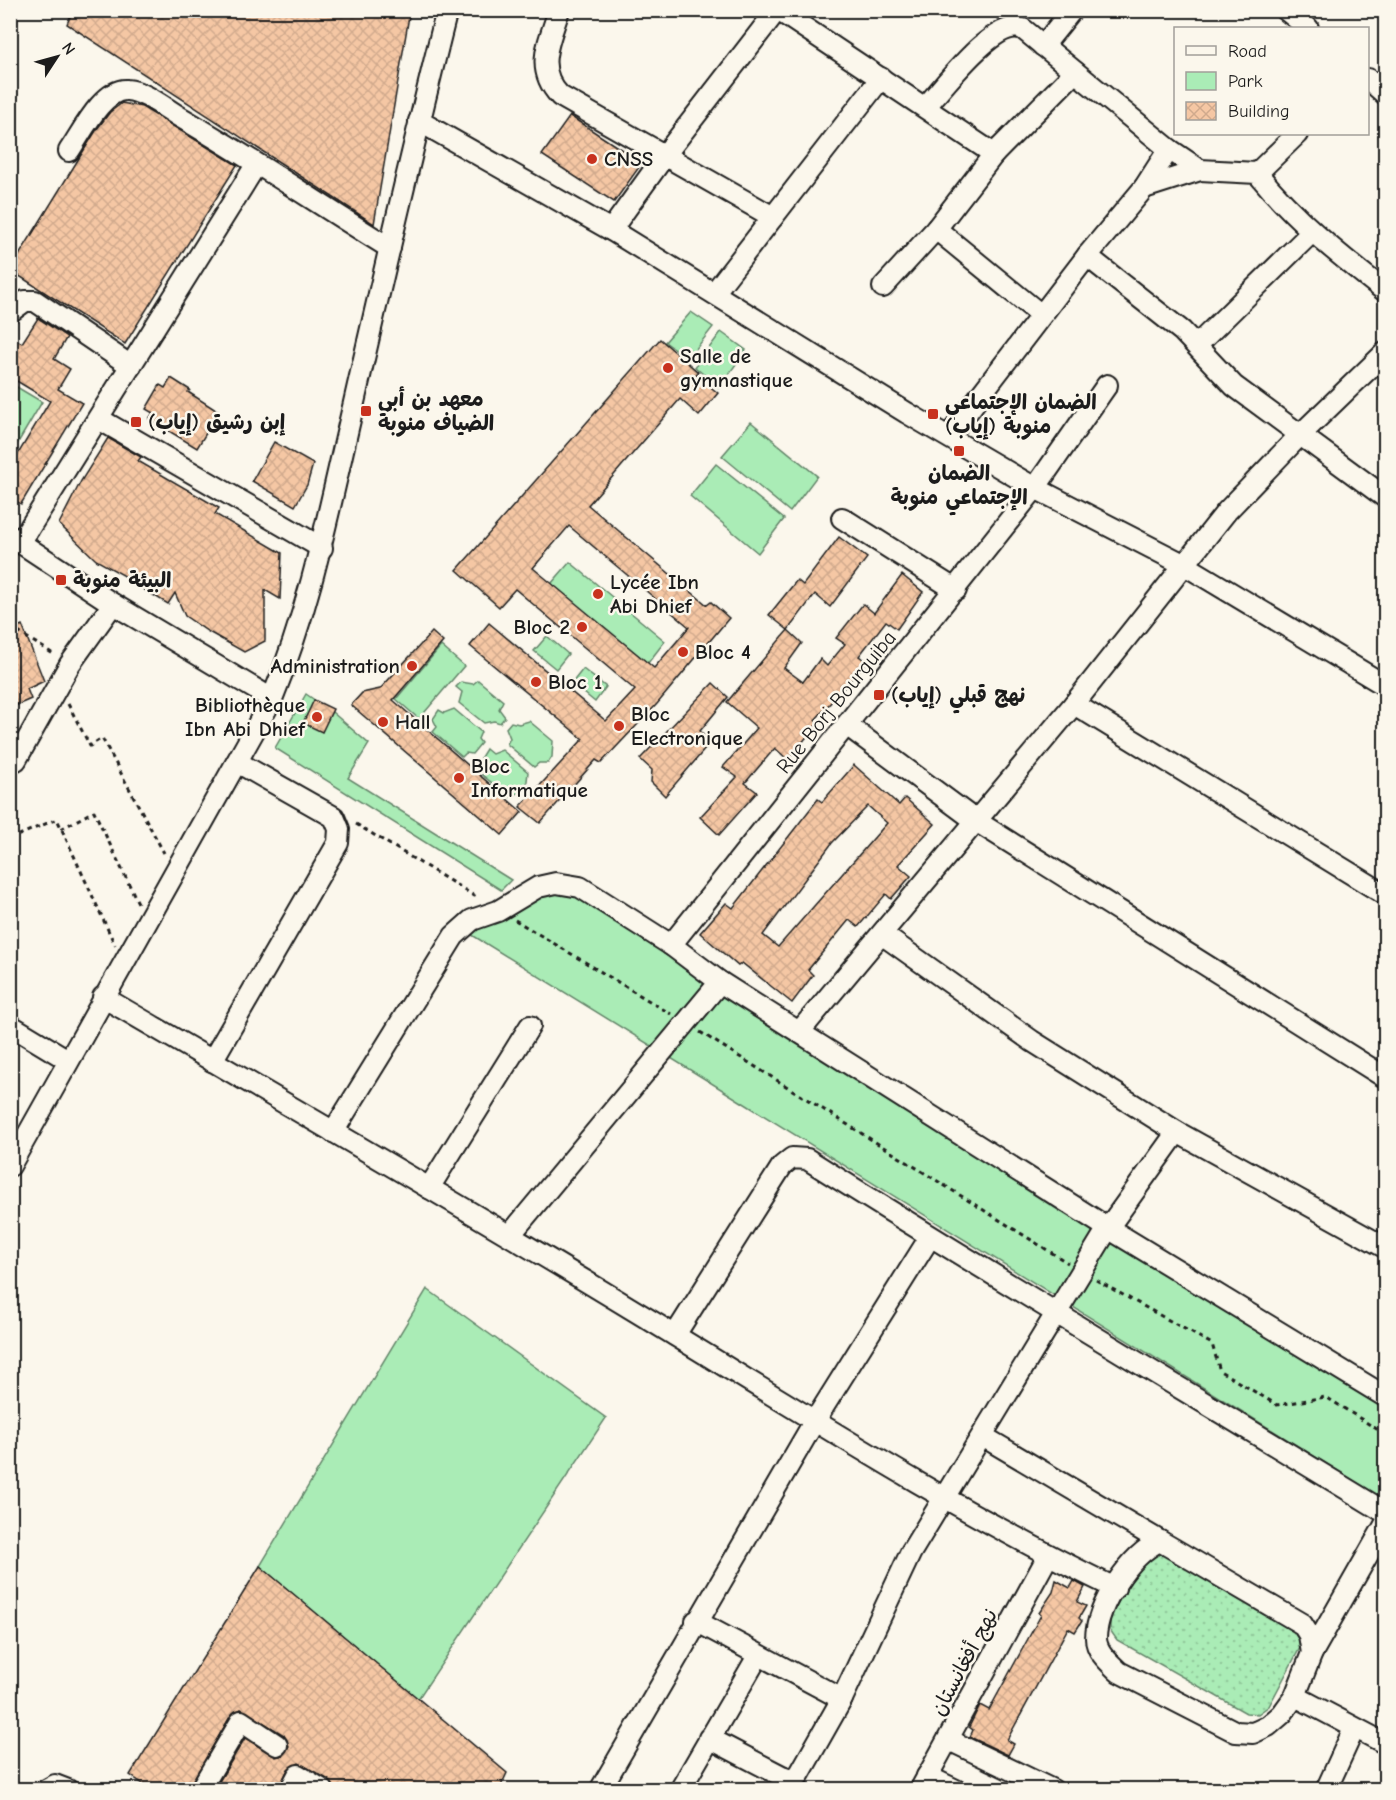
<svg xmlns="http://www.w3.org/2000/svg" width="1396" height="1800" font-family="'Comic Neue','Playpen Sans Arabic',sans-serif">
<defs>
<pattern id="grass-dots" width="8" height="8" patternUnits="userSpaceOnUse" patternTransform="scale(1.5)"><rect width="8" height="8" fill="#aaecb6"/><path d="M2 2h.1M6 6h.1" fill="none" stroke="#92ca9c" stroke-width="1.8" stroke-linecap="round"/></pattern>
<pattern id="building-cross-hatch" width="8" height="8" patternUnits="userSpaceOnUse" patternTransform="scale(1.5)"><rect width="8" height="8" fill="#f5c7a4"/><path d="M0 0l8 8M0 8l8-8" fill="none" stroke="#d1aa8d"/></pattern>
</defs>
<rect width="100%" height="100%" fill="#fbf7ec"/>
<filter id="ink" filterUnits="userSpaceOnUse"><feTurbulence type="fractalNoise" baseFrequency=".0167" numOctaves="2"/><feDisplacementMap in="SourceGraphic" scale="12" xChannelSelector="R" yChannelSelector="G"/><feConvolveMatrix kernelMatrix="1 2 1 2 8 2 1 2 1" color-interpolation-filters="sRGB"/></filter>
<g filter="url(#ink)">
<polygon fill="url(#grass-dots)" stroke="#638469" stroke-width="1.5" points="1156,1550 1292,1621 1303,1642 1269,1706 1258,1714 1246,1713 1117,1640 1110,1630 1110,1616 1146,1555"/>
<g fill="#aaecb6" stroke="#638469" stroke-width="1.5">
<polygon points="691,312 713,327 688,359 665,342"/>
<polygon points="721,332 746,350 719,388 695,367"/>
<polygon points="10,383 42,402 13,451 10,450"/>
<polygon points="751,422 817,476 790,512 722,456"/>
<polygon points="716,464 784,519 758,553 690,496"/>
<polygon points="570,562 665,641 648,663 551,584"/>
<polygon points="547,636 568,654 556,669 534,651"/>
<polygon points="441,646 464,666 419,719 396,699"/>
<polygon points="583,669 606,687 595,702 572,683"/>
<polygon points="478,680 503,701 499,709 505,717 500,723 494,721 484,723 459,703 462,692 456,687 461,682 473,684"/>
<polygon points="306,694 332,712 369,744 348,778 511,880 501,890 275,748"/>
<polygon points="454,709 481,732 478,739 481,743 472,754 466,753 462,757 433,732 437,727 433,719 439,710 444,713"/>
<polygon points="529,721 553,741 552,757 548,763 539,763 534,767 507,744 510,738 506,728 511,722 519,724"/>
<polygon points="486,749 492,754 502,750 528,772 526,789 510,797 482,775 485,768 481,757"/>
<polygon points="552,891 571,892 1385,1402 1385,1500 464,930"/>
<polygon points="427,1289 606,1418 418,1699 260,1566"/>
</g>
<g fill="url(#building-cross-hatch)" stroke="#1c1c1c" stroke-width="1.5" fill-rule="evenodd">
<polygon points="73,10 410,10 374,224 67,24"/>
<polygon points="122,103 142,107 237,165 125,344 10,270 97,129 110,112"/>
<polygon points="570,116 642,163 614,202 542,155"/>
<polygon points="38,318 67,337 54,359 70,369 58,389 82,403 21,504 10,498 10,456 15,459 50,401 10,377 10,336 22,343"/>
<path d="M660,339L698,372L696,375L718,393L699,416L680,399L588,505L707,605L711,602L729,618L657,704L601,763L596,760L540,823L520,807L583,739L470,646L489,623L606,721L635,690L515,589L499,607L457,570ZM569,526L689,627L654,668L533,568Z"/>
<polygon points="171,378 190,390 188,392 219,412 197,448 149,419 153,413 146,409 160,385 165,388"/>
<polygon points="108,438 141,457 138,461 219,508 215,514 282,553 280,599 265,590 265,641 244,652 207,631 185,616 175,593 168,604 138,586 139,584 96,560 59,524 81,481"/>
<polygon points="274,442 313,464 307,485 295,506 252,481"/>
<polygon points="839,537 867,558 830,607 815,594 788,630 769,615 797,580 803,585"/>
<polygon points="902,575 923,592 897,629 886,621 859,656 867,662 815,720 818,723 788,760 775,748 745,783 757,792 719,835 700,817 737,777 723,767 757,728 727,702 788,630 802,643 784,668 803,682 820,659 827,666 845,644 836,638 863,604 874,613"/>
<polygon points="22,625 44,681 27,689 31,699 10,708 10,630"/>
<polygon points="432,632 443,642 393,700 522,812 502,835 351,705 362,693 380,689"/>
<polygon points="713,683 728,697 700,731 711,742 665,796 651,782 652,770 640,759"/>
<polygon points="314,700 333,709 322,732 303,723"/>
<path d="M854,765L899,805L905,798L935,824L898,865L911,876L891,899L886,894L858,927L849,920L808,970L813,975L792,1003L742,963L738,966L700,933L726,903L733,908L818,799L822,802ZM868,806L887,823L778,947L763,935L832,843Z"/>
<polygon points="260,1566 507,1773 499,1790 335,1790 329,1780 299,1763 288,1769 278,1790 214,1790 245,1738 276,1757 283,1755 289,1746 284,1735 241,1709 231,1715 188,1790 152,1790 130,1775"/>
<polygon points="1056,1580 1070,1588 1074,1581 1085,1587 1077,1602 1086,1606 1079,1618 1082,1621 1075,1632 1068,1628 1007,1740 1014,1744 1008,1755 970,1737 973,1730 969,1727 980,1705 989,1710 1041,1615 1039,1613 1053,1592"/>
</g>
<g fill="none" stroke-linecap="round" stroke-linejoin="round">
<defs>
<g id="minor">
<path d="M559,10C549,43 534,68 560,96L773,217"/>
<polyline points="778,10 994,154 936,229 883,287"/>
<polyline points="1286,10 1308,28"/>
<polyline points="1043,46 1072,10"/>
<polyline points="1368,79 1386,95"/>
<path d="M926,106C944,87 995,17 1023,29L1169,149L1200,170L1257,173C1295,220 1339,255 1386,292"/>
<polyline points="419,121 611,230 907,413 1035,488 1183,564 1386,686"/>
<path d="M69,151C81,134 103,88 127,90C144,91 165,108 180,117C251,158 320,205 390,248"/>
<polyline points="994,154 1075,72"/>
<polyline points="1257,173 1297,134"/>
<polyline points="1144,188 1200,170"/>
<polyline points="936,229 1041,315"/>
<polyline points="611,230 665,155 777,10"/>
<polyline points="1087,256 1182,331 1234,386 1386,498"/>
<polyline points="714,293 881,78"/>
<polyline points="10,312 25,301 35,301 131,366"/>
<polyline points="1197,345 1311,233"/>
<polyline points="99,419 322,548"/>
<polyline points="949,436 1087,256 1144,188 1169,149"/>
<polyline points="842,518 956,590"/>
<polyline points="10,536 113,604 272,699"/>
<polyline points="20,543 256,165"/>
<polyline points="1074,704 1386,895"/>
<polyline points="848,726 976,821 1386,1078"/>
<polyline points="10,763 16,760 70,664 113,604"/>
<polyline points="883,935 1032,1041 1177,1132 1386,1248"/>
<polyline points="671,945 1035,488 1107,385"/>
<path d="M103,997C279,1100 456,1202 630,1308C790,1405 947,1507 1115,1588"/>
<polyline points="10,1025 68,1060"/>
<polyline points="800,1031 1074,704 1227,511 1299,436 1386,352"/>
<polyline points="212,1061 338,843 339,829 334,817 237,762"/>
<polyline points="333,1132 454,936 472,920 498,911 538,887 556,883 580,887 671,945 720,982 1108,1228 1386,1397"/>
<path d="M10,1166L272,699C312,601 329,509 353,407C383,275 414,142 447,10"/>
<polyline points="429,1188 530,1026"/>
<polyline points="510,1235 720,982"/>
<path d="M675,1335L782,1166L792,1158L807,1159C998,1280 1193,1395 1386,1513"/>
<polyline points="984,1437 1160,1541"/>
<path d="M1160,1541L1302,1624L1309,1635L1312,1653L1295,1696L1282,1714L1268,1726L1253,1733L1236,1732L1119,1672C1110,1663 1096,1652 1096,1638C1097,1604 1130,1555 1160,1541Z"/>
<polyline points="696,1621 842,1699"/>
<polyline points="1312,1653 1386,1523"/>
<polyline points="1295,1696 1386,1744"/>
<polyline points="709,1738 782,1776 791,1779 799,1775 842,1699 911,1552 1108,1228 1177,1132"/>
<polyline points="949,1740 1053,1790"/>
<polyline points="927,1776 956,1790"/>
<polyline points="46,1790 55,1785 68,1790"/>
<polyline points="200,1790 241,1721 277,1745"/>
<polyline points="290,1790 298,1775 323,1790"/>
<polyline points="600,1790 814,1422 930,1237"/>
<polyline points="680,1790 758,1656"/>
<polyline points="920,1790 1048,1556"/>
<polyline points="1326,1790 1354,1729"/>
</g>
</defs>
<use href="#minor" stroke="#1c1c1c" stroke-width="24"/>
<g stroke="#1c1c1c" stroke-width="3" stroke-dasharray="4.5 4.5" stroke-linecap="butt">
<polyline points="10,627 55,655"/>
<polyline points="68,704 90,746 102,738 164,853"/>
<polyline points="356,824 478,898"/>
<polyline points="61,829 94,811 138,903"/>
<polyline points="10,839 57,819 115,945"/>
<polyline points="515,920 671,1014"/>
<polyline points="700,1032 1068,1263"/>
<polyline points="1096,1280 1212,1344 1220,1371 1277,1405 1326,1397 1383,1433 1386,1440"/>
</g>
<use href="#minor" stroke="#fbf7ec" stroke-width="20"/>
</g>
</g>
<g fill="#c8321e" stroke="#fbf7ec" stroke-width="2">
<circle cx="592" cy="159" r="6"/>
<circle cx="668" cy="368" r="6"/>
<rect x="360" y="405" width="12" height="12" rx="3"/>
<rect x="927" y="408" width="12" height="12" rx="3"/>
<rect x="130" y="416" width="12" height="12" rx="3"/>
<rect x="953" y="445" width="12" height="12" rx="3"/>
<rect x="55" y="574" width="12" height="12" rx="3"/>
<circle cx="598" cy="594" r="6"/>
<circle cx="582" cy="627" r="6"/>
<circle cx="683" cy="652" r="6"/>
<circle cx="412" cy="666" r="6"/>
<circle cx="536" cy="682" r="6"/>
<rect x="873" y="689" width="12" height="12" rx="3"/>
<circle cx="317" cy="717" r="6"/>
<circle cx="383" cy="722" r="6"/>
<circle cx="619" cy="726" r="6"/>
<circle cx="459" cy="778" r="6"/>
</g>
<g text-anchor="middle" stroke-width="5" stroke-linejoin="round" paint-order="stroke">
<g font-size="21" font-weight="bold" fill="#1c1c1c" stroke="#fbf7ec" text-anchor="start">
<text x="604" y="166">CNSS</text>
<text x="680" y="363">Salle de<tspan x="680" dy="24">gymnastique</tspan></text>
<text x="378" y="406">معهد بن أبي<tspan x="378" dy="24">الضياف منوبة</tspan></text>
<text x="945" y="409">الضمان الإجتماعي<tspan x="945" dy="24">منوبة (إياب)</tspan></text>
<text x="148" y="429">إبن رشيق (إياب)</text>
<text x="959" y="480" text-anchor="middle">الضمان<tspan x="959" dy="24">الإجتماعي منوبة</tspan></text>
<text x="73" y="587">البيئة منوبة</text>
<text x="610" y="589">Lycée Ibn<tspan x="610" dy="24">Abi Dhief</tspan></text>
<text x="570" y="634" text-anchor="end">Bloc 2</text>
<text x="695" y="659">Bloc 4</text>
<text x="400" y="673" text-anchor="end">Administration</text>
<text x="548" y="689">Bloc 1</text>
<text x="891" y="702">نهج قبلي (إياب)</text>
<text x="305" y="712" text-anchor="end">Bibliothèque<tspan x="305" dy="24">Ibn Abi Dhief</tspan></text>
<text x="631" y="721">Bloc<tspan x="631" dy="24">Electronique</tspan></text>
<text x="395" y="729">Hall</text>
<text x="471" y="773">Bloc<tspan x="471" dy="24">Informatique</tspan></text>
</g>
<g font-size="21" fill="#1c1c1c" stroke="#fbf7ec">
<text transform="translate(836 702) rotate(-51)" y="7">Rue Borj Bourguiba</text>
<text transform="translate(964 1662) rotate(-62)" y="7">نهج أفغانستان</text>
</g>
</g>
<rect width="1396" height="1800" fill="none" stroke="#fbf7ec" stroke-width="36"/>
<rect x="18" y="18" width="1360" height="1764" fill="none" stroke="#1c1c1c" stroke-width="2" filter="url(#ink)"/>
<rect x="1174" y="27" width="195" height="108" fill="#fbf7ec" stroke="#a29f99" stroke-width="1.5"/>
<rect x="1186" y="46" width="30" height="9" fill="#fbf7ec" stroke="#a29f99" stroke-width="1.5"/>
<text x="1228" y="57" font-size="18" fill="#1c1c1c">Road</text>
<rect x="1186" y="72" width="30" height="18" fill="#aaecb6" stroke="#a29f99" stroke-width="1.5"/>
<text x="1228" y="87" font-size="18" fill="#1c1c1c">Park</text>
<rect x="1186" y="102" width="30" height="18" fill="url(#building-cross-hatch)" stroke="#a29f99" stroke-width="1.5"/>
<text x="1228" y="117" font-size="18" fill="#1c1c1c">Building</text>
<g transform="translate(57 57) rotate(54)" stroke="#fbf7ec" stroke-width="4.5" paint-order="stroke">
<path d="M0-4.5L10 22L0 15L-10 22Z" fill="#1c1c1c"/>
<text y="-9" font-size="16" font-weight="bold" text-anchor="middle" fill="#1c1c1c">N</text>
</g>
</svg>
